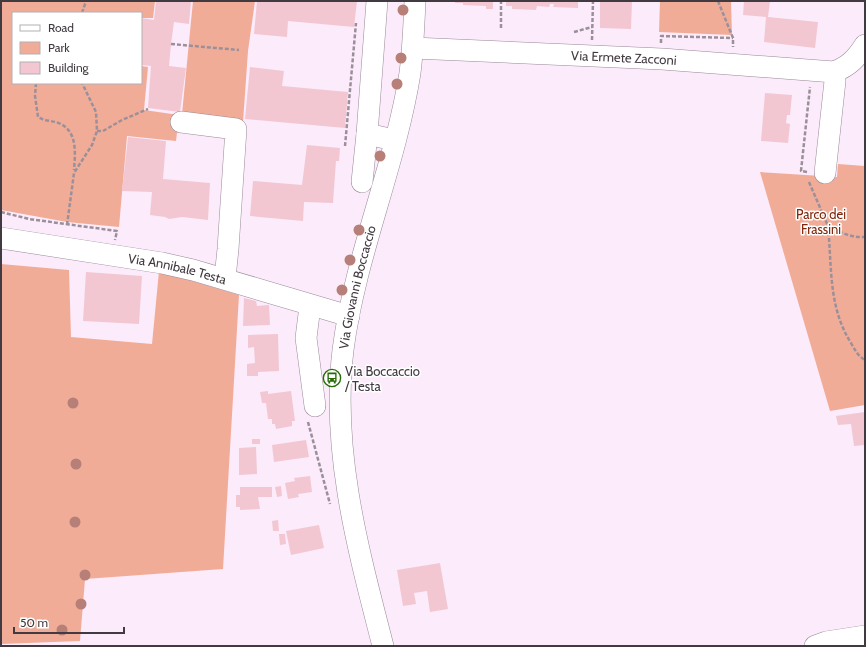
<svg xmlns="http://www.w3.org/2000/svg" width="866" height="647" font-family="Cabin,sans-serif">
<rect width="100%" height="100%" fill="#fcebfb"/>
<g fill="#f1ac98">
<polygon points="1,1 155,1 153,18 141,18 141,13 13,13 13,83 141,83 141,66 148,67 144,110 179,115 176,141 127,136 119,227 67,222 1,210"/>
<polygon points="193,1 255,1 248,51 243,122 182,114"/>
<polygon points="660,1 731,1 732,35 659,32"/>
<polygon points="838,164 865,166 865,405 830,411 760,172 837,177"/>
<polygon points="1,264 69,270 71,337 152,344 159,271 239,295 223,569 85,579 80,641 1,644"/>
</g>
<g fill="#f2c7d1">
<polygon points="156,1 191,1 189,24 174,22 171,44 169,66 186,68 180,112 148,108 151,66 141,65 141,18 154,20"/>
<polygon points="257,1 357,1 354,27 288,21 287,37 254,34"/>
<polygon points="455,1 493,1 493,9 486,9 486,6 463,5 463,3 455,3"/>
<polygon points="506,1 578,1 578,8 553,7 554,4 550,4 549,7 537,6 536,10 512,9 512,6 506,6"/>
<polygon points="600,1 632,1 631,29 600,28"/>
<polygon points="744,1 770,1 768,17 818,22 815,48 764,42 766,17 743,15"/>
<polygon points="250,67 284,71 282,86 348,92 345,128 245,119"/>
<polygon points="765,93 792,95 790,115 787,115 786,123 790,124 788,143 761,141"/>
<polygon points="128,137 166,141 163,179 210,183 208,220 182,217 169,219 165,217 150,215 152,192 122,191"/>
<polygon points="307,145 340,148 339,161 336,161 333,203 304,202 303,221 250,216 253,181 302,185"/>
<polygon points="86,272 142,276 139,324 83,321"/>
<polygon points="244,298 256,301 257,306 269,305 270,325 243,326"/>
<polygon points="278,334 279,371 258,372 258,376 247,376 247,364 255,363 254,347 248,348 248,335"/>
<polygon points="268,391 268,394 291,391 295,421 292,421 292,426 276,429 275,424 272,424 272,419 268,419 266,403 262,403 260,392"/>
<polygon points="865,412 865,445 854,446 851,424 838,425 836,416"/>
<rect x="252" y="439" width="8" height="5"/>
<polygon points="306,440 309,457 274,462 272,445"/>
<polygon points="256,447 257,474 239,475 239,448"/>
<polygon points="310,476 312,492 298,494 299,497 288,499 285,483 295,481 294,478"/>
<polygon points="281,486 282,496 277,497 275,487"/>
<polygon points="240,487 272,487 272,497 258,497 260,509 240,510 240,507 236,507 236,495 240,495"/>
<polygon points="278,520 279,531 273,531 272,521"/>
<polygon points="319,525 324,548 291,555 286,531"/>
<polygon points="279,534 285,534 286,544 280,545"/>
<polygon points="440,563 448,609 430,612 427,591 414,593 416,604 403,606 397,570"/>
</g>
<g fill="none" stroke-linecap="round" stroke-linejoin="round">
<defs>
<g id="minor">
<polyline points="377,1 367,134 394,140"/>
<path id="s1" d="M413,48L662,59L834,72C849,66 856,59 865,45"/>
<polyline points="181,122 236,129 228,249 225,278"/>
<polyline points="825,173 835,81 834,72"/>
<polyline points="362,182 367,134"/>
<path id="s2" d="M1,238L162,263L193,270L349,316"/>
<polyline points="310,306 306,338 315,406"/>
<path id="s3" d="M383,646C358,549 331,451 343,350C355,256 395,167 410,73C413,49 414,25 415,1"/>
<polyline points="815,646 826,642 865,636"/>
</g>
</defs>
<use href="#minor" stroke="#988997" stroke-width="22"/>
<g stroke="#9b909a" stroke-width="2.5" stroke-dasharray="4 2" stroke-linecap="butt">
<polyline points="718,1 733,38 733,47"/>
<polyline points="82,13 86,1"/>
<polyline points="501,28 501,1"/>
<polyline points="574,32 592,27"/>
<polyline points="592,40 593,1"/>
<polyline points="661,43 661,36 733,38"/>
<polyline points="171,44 239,50"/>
<path d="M36,83L35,96L38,117C46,122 53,120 61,124C78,133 75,155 74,170"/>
<polyline points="97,131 103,131 122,120 148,109"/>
<polyline points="345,146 356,23"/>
<polyline points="807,172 801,171 810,87"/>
<path d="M809,182L828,226C840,232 851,238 865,237"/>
<polyline points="1,212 29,219 117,231 115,240"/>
<polyline points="67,225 74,173 92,145 97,131 96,112 82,83"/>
<path d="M828,226C832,266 828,307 851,343C855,350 858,356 865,360"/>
<polyline points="308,422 330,504"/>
</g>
<use href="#minor" stroke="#fff" stroke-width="21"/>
</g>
<g fill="#b67f77">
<circle cx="403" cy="10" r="5.5"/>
<circle cx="401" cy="58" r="5.5"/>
<circle cx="397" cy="84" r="5.5"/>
<circle cx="380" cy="156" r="5.5"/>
<circle cx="359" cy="230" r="5.5"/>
<circle cx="350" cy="260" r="5.5"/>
<circle cx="342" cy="290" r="5.5"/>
<circle cx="73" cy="403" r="5.5"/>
<circle cx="76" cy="464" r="5.5"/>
<circle cx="75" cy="522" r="5.5"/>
<circle cx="85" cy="575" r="5.5"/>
<circle cx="81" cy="604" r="5.5"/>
<circle cx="62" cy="630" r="5.5"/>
</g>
<defs>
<symbol id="bus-ring" viewBox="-11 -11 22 22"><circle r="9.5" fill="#fff" stroke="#276c05" stroke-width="1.5"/><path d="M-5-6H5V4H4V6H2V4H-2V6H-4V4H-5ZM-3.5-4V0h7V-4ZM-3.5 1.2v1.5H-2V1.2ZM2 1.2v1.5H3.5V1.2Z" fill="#276c05"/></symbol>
</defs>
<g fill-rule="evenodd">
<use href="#bus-ring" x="322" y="368" width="20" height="20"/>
</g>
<g text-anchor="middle" stroke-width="3" stroke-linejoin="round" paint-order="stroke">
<g font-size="13" fill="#413a40" stroke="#fff">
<text dy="5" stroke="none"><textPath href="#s1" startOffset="211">Via Ermete Zacconi</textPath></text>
<text dy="5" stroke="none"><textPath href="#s2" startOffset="179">Via Annibale Testa</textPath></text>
<text dy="5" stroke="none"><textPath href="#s3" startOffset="365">Via Giovanni Boccaccio</textPath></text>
</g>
<g font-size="13" fill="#7c260b" stroke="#fff">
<text x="821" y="219">Parco dei<tspan x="821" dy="15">Frassini</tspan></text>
</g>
<g font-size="13" fill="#413a40" stroke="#fff" text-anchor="start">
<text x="345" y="376">Via Boccaccio<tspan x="345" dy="15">/ Testa</tspan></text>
</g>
</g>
<rect width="866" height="647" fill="none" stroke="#413a40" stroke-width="4"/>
<rect x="12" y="12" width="130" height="72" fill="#ffffff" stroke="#b3b0b3"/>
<rect x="20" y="25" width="20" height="6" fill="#ffffff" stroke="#b3b0b3"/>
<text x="48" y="32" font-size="12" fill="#413a40">Road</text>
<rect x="20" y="42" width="20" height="12" fill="#f1ac98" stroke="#b3b0b3"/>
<text x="48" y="52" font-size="12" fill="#413a40">Park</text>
<rect x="20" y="62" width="20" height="12" fill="#f2c7d1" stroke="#b3b0b3"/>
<text x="48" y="72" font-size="12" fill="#413a40">Building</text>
<path d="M14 627v6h110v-6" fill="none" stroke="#413a40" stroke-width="2"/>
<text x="20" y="627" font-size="12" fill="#413a40" stroke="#ffffff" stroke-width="3" paint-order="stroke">50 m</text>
</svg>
